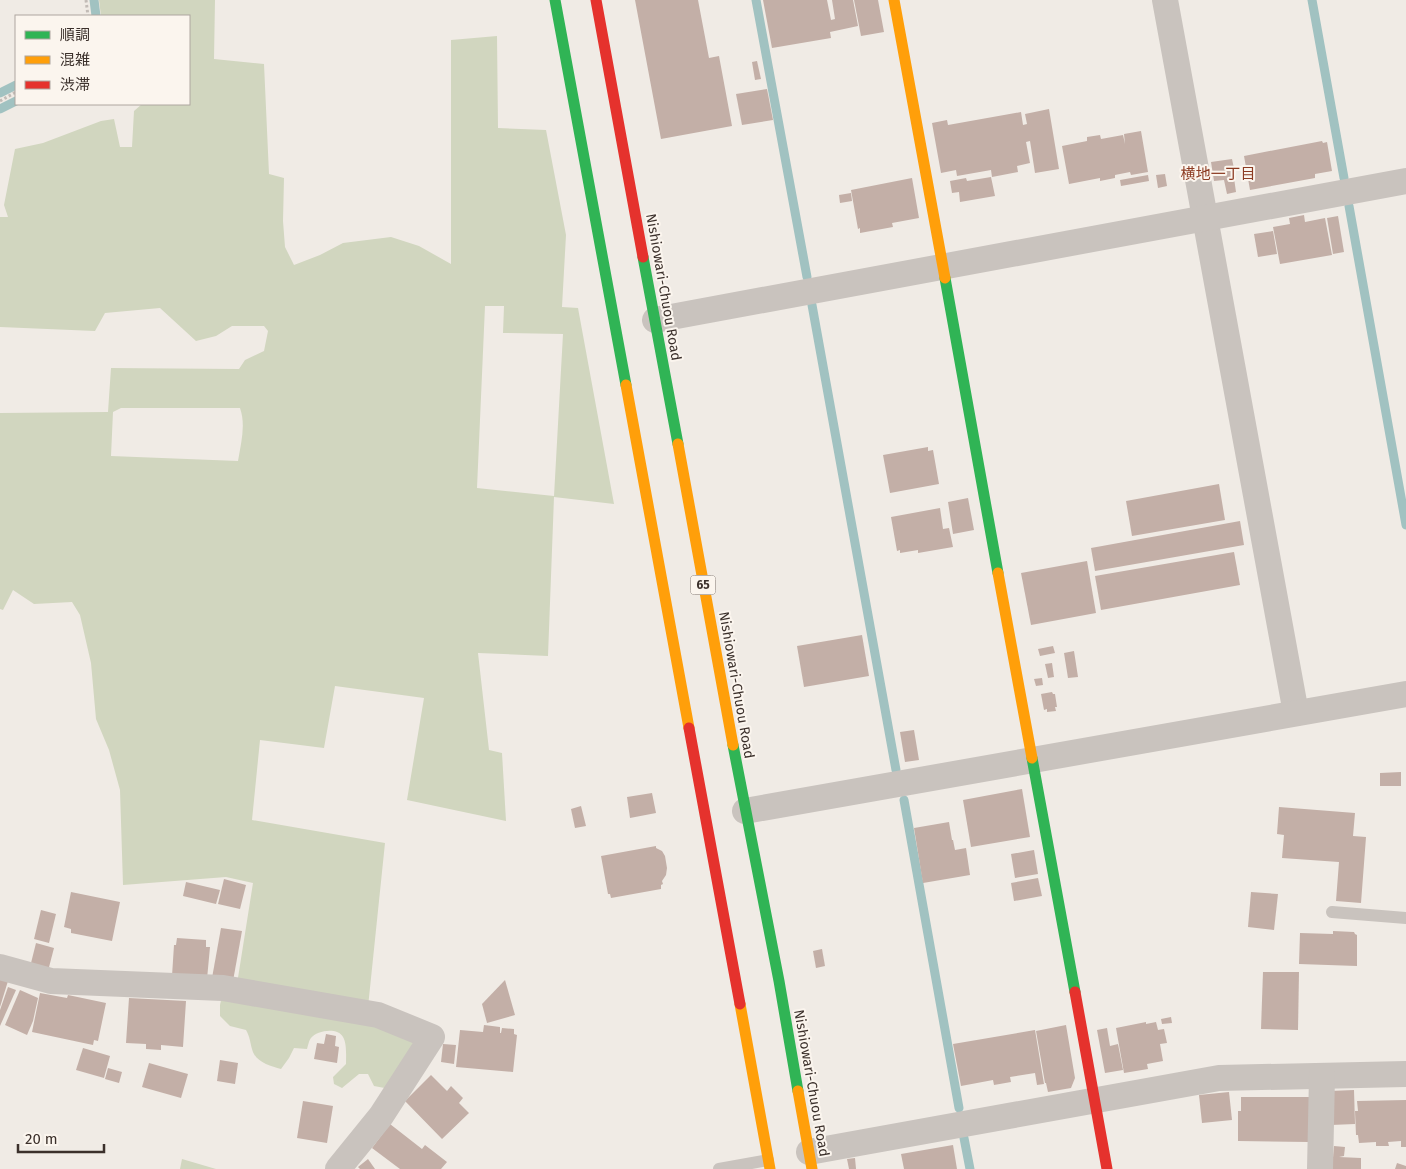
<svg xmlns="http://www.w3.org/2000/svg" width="1406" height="1169" font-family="'Fira Sans','Noto Sans JP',sans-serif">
<rect width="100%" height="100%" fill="#f0ebe5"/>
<g fill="#d1d6bf" fill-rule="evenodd">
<path d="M99,0H215L214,59L264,64L269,174L284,178L283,221L285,247L294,265L320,255L343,243L391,237L419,246L451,264V40L497,36L498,128L546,130L566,235L562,307L578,308L614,504L554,497L548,656L478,653L489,750L502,753L506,821L407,800L424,698L335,686L324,748L260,740L252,820L385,843L368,1007L237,984L253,883L226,877L123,885L120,790L109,750L96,719L91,663L80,615L72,602L34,604L13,590L3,610L0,609V413L108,412L111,368L239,369L245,360L264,351L268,331L264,326H232L216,336L196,341L160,308L105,313L95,331L0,327V217H8L4,205L15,149L43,143L101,121L114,119L120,147H132L134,111L142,104H189V16H101ZM485,306H504L503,333L563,334L554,496L477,488ZM121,408H240C246,425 241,443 238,461L111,456L113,412Z"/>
<path d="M222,996L410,1033L415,1050L390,1089L374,1086L368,1074H359L342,1088L334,1084L333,1077L346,1064C346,1056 347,1044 343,1037C338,1027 317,1030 311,1038C309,1040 308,1046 307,1049L294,1048L289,1058L281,1069C270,1066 255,1062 252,1049C250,1042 250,1037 246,1030L230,1026L220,1016V1005Z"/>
<polygon points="182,1159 216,1169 180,1169"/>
</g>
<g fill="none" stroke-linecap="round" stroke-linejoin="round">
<g stroke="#a1c2c1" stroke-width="9">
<polyline points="94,0 96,16"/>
<polyline points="756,0 807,277"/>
<polyline points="1312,0 1344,178"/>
<polyline points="0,93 16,85"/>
<polyline points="0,109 16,101"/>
<polyline points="1349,206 1406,525"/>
<polyline points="812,305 896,770"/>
<polyline points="904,800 959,1108"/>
<polyline points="964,1138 970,1169"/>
</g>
</g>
<g fill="#c3afa7">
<polygon points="635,0 698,0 709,58 719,56 732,126 661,139"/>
<polygon points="763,0 827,0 831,20 835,19 832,0 853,0 858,26 830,32 831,38 772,48"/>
<polygon points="854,0 878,0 884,32 861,36"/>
<polygon points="757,61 761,79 755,80 752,62"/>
<polygon points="767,89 773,120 742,125 736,94"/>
<polygon points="1049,109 1059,169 1035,173 1030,141 1026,142 1030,163 1017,166 1018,172 992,177 991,170 957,176 956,170 941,173 932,123 947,120 948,125 1021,112 1023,125 1027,124 1025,114"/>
<polygon points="1141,131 1148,172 1131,175 1130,172 1115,175 1115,178 1100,181 1100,178 1069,184 1062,146 1087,141 1087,137 1100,135 1101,139 1123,135 1125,144 1124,134"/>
<polygon points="1322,141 1323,143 1327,142 1332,171 1315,174 1315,178 1250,190 1244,156"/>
<polygon points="1232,159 1236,178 1234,178 1236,192 1227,194 1224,180 1214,181 1211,162"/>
<polygon points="1165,174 1167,186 1158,188 1156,175"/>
<polygon points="1148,175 1149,181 1121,186 1120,180"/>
<polygon points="991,177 995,196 960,202 959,192 952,193 950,181 966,178 967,181"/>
<polygon points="912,178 919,218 892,223 893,227 860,233 860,228 858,229 851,190"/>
<polygon points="851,193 852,201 840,203 839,195"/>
<polygon points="1304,215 1305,222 1325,218 1332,255 1280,264 1273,227 1290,224 1289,218"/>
<polygon points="1338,216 1344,252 1333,254 1327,218"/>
<polygon points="1273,231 1277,254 1258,257 1254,234"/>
<polygon points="928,447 928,451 933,450 939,484 890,493 883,455"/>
<polygon points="1219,484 1225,520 1132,536 1126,501"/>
<polygon points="968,498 974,530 953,534 948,502"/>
<polygon points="940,508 943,529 949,528 953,547 918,553 918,550 900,553 900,550 897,551 891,517"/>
<polygon points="1240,521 1244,545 1095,571 1091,548"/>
<polygon points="1234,552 1240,585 1101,610 1095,576"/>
<polygon points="1087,561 1096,613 1031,625 1021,573"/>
<polygon points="862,635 869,676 804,687 797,646"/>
<polygon points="1053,646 1055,653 1040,656 1038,649"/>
<polygon points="1074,651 1078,677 1068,678 1064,653"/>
<polygon points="1052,663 1054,677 1048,678 1045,664"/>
<polygon points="1042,678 1043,685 1036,686 1034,679"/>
<polygon points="1052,692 1053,694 1055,694 1057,707 1055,707 1056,711 1047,712 1047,709 1044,710 1041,694"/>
<polygon points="914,730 919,760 905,762 900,732"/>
<polygon points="1401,772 1401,786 1380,786 1380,773"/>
<polygon points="1022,789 1030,837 971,847 963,800"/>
<polygon points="652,793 656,813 630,818 627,797"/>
<polygon points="581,806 586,826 575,828 571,809"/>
<polygon points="1279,807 1355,813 1353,836 1366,837 1361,903 1336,901 1339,862 1282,858 1284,835 1277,834"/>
<polygon points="949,822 952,840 953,840 955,850 966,848 970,875 923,883 914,828"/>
<polygon points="656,846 656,848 662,851 665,856 667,868 666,875 662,881 663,884 661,885 661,889 611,898 610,894 608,894 601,856"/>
<polygon points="1034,850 1038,874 1015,878 1011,854"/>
<polygon points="1038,878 1042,896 1014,901 1011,883"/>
<polygon points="224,879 246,885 240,909 218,904"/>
<polygon points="186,882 220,890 216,904 183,896"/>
<polygon points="71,892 120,902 112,941 71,933 71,929 64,927"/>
<polygon points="1251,892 1278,894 1274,930 1248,927"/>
<polygon points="41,910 56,914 49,943 34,939"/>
<polygon points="221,928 242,931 233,981 212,978"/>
<polygon points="1333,931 1354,932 1355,934 1357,935 1357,966 1299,964 1300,933 1333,934"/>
<polygon points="177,938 206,940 206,947 210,947 207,979 172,976 174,945 176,945"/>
<polygon points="36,943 54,948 48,971 30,967"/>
<polygon points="822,949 825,966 816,968 813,951"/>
<polygon points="1263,972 1299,972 1298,1030 1261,1029"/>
<polygon points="0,979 8,981 0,1007"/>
<polygon points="505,980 515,1015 487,1023 482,1004"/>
<polygon points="8,987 16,990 0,1026 0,1010"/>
<polygon points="20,990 38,998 33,1021 27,1035 5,1025"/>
<polygon points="40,993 67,998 68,995 106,1003 98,1041 94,1040 93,1045 32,1032"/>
<polygon points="129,998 186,1001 183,1047 161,1045 161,1050 146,1049 146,1044 126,1043"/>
<polygon points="1171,1017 1172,1023 1162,1024 1161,1019"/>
<polygon points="1146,1022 1146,1024 1156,1022 1158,1030 1164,1029 1167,1043 1160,1044 1163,1061 1147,1064 1148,1069 1124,1073 1116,1028"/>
<polygon points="484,1025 500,1027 500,1033 501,1033 502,1028 514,1029 514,1034 517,1035 513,1072 456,1067 460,1030 483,1032"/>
<polygon points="1066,1025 1075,1078 1071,1088 1048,1092 1046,1083 1045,1083 1036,1031"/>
<polygon points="1107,1028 1110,1046 1118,1044 1123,1070 1105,1073 1097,1030"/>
<polygon points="1035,1030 1044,1084 1037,1085 1035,1073 1010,1077 1011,1082 994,1085 993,1080 961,1086 953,1044"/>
<polygon points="326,1034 336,1036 335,1046 339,1047 337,1063 314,1059 317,1043 324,1044"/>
<polygon points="443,1044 456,1045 454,1064 441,1062"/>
<polygon points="83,1048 110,1056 104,1078 76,1070"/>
<polygon points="220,1060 238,1063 235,1084 217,1081"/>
<polygon points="149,1063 188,1074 181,1098 142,1087"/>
<polygon points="108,1068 122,1072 119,1083 105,1079"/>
<polygon points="431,1075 447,1091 451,1086 463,1098 459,1103 469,1113 442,1139 405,1101"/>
<polygon points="1354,1090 1355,1124 1331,1125 1330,1091"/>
<polygon points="1229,1092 1232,1120 1202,1123 1199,1095"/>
<polygon points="1241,1097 1309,1097 1309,1142 1238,1141 1238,1111 1241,1111"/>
<polygon points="1406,1100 1406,1147 1401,1147 1401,1141 1388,1142 1389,1146 1376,1146 1376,1142 1359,1143 1358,1135 1356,1135 1355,1111 1358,1111 1357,1101"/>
<polygon points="303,1101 333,1106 327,1143 297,1138"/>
<polygon points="390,1124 422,1149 425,1145 447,1162 441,1169 400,1169 372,1148"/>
<polygon points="953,1145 957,1169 904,1169 901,1154"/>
<polygon points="1334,1146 1345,1147 1344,1156 1339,1157 1361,1158 1361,1169 1332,1169"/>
<polygon points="855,1158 856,1169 849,1169 847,1159"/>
<polygon points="368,1159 375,1169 360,1169 358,1167"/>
<polygon points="1397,1163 1406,1166 1406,1169 1395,1169"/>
</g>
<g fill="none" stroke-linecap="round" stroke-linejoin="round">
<g stroke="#c2bbb6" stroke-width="3" stroke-dasharray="2.5 2.5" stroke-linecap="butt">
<polyline points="86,0 88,16"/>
<polyline points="0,101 16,92"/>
</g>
<g stroke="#c9c3be" stroke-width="12">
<polyline points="1332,912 1406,918"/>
<polyline points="719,1169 768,1160"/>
</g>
<g stroke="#c9c3be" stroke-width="26">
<polyline points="1165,0 1296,713"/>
<polyline points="655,320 1406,181"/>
<polyline points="745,811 1406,694"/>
<polyline points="0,967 51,981 223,988 378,1015 432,1037 381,1116 338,1169"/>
<polyline points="809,1152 1219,1078 1406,1074"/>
<polyline points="1320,1169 1322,1076"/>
</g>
<g stroke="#30b455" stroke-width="11">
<polyline points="555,0 626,385"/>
<polyline points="643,257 678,444"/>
<polyline points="945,278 998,573"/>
<polyline points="733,745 779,981 798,1091"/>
<polyline points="1032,758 1075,992"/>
</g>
<g stroke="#ff9f0a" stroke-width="11">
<polyline points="894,0 945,278"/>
<polyline points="626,385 689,728"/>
<polyline points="678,444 733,745"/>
<polyline points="998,573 1032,758"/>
<polyline points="740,1004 770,1169"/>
<polyline points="798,1091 812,1169"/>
</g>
<g stroke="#e5322d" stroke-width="11">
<polyline points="596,0 643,257"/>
<polyline points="689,728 740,1004"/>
<polyline points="1075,992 1107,1169"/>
</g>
</g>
<g text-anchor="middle" stroke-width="4" stroke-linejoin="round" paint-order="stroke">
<rect fill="#fbf5ee" stroke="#756b66" stroke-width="1" x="690.5" y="575.5" width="25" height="19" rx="4"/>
<g font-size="12" font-weight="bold" fill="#3b302b">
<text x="703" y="589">65</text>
</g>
<g font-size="14" fill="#3b302b" stroke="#fbf5ee">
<text transform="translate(664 287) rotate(80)" y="5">Nishiowari-Chuou Road</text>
<text transform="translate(737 685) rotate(80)" y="5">Nishiowari-Chuou Road</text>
<text transform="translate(812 1083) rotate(80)" y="5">Nishiowari-Chuou Road</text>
</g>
<g font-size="15" fill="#8c3b22" stroke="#fbf5ee">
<text x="1218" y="179">横地一丁目</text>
</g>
</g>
<rect x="15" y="15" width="175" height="90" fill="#fbf5ee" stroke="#aea6a0"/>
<rect x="25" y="31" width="25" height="8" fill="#30b455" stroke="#aea6a0"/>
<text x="60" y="40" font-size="15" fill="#3b302b">順調</text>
<rect x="25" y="56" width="25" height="8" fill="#ff9f0a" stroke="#aea6a0"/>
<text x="60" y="65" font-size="15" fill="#3b302b">混雑</text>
<rect x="25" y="81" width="25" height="8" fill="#e5322d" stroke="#aea6a0"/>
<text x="60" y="90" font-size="15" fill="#3b302b">渋滞</text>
<path d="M18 1144v8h86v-8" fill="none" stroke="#3b302b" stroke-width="2.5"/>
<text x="25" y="1144" font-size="15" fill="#3b302b" stroke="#fbf5ee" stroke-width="4" paint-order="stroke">20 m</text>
</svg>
